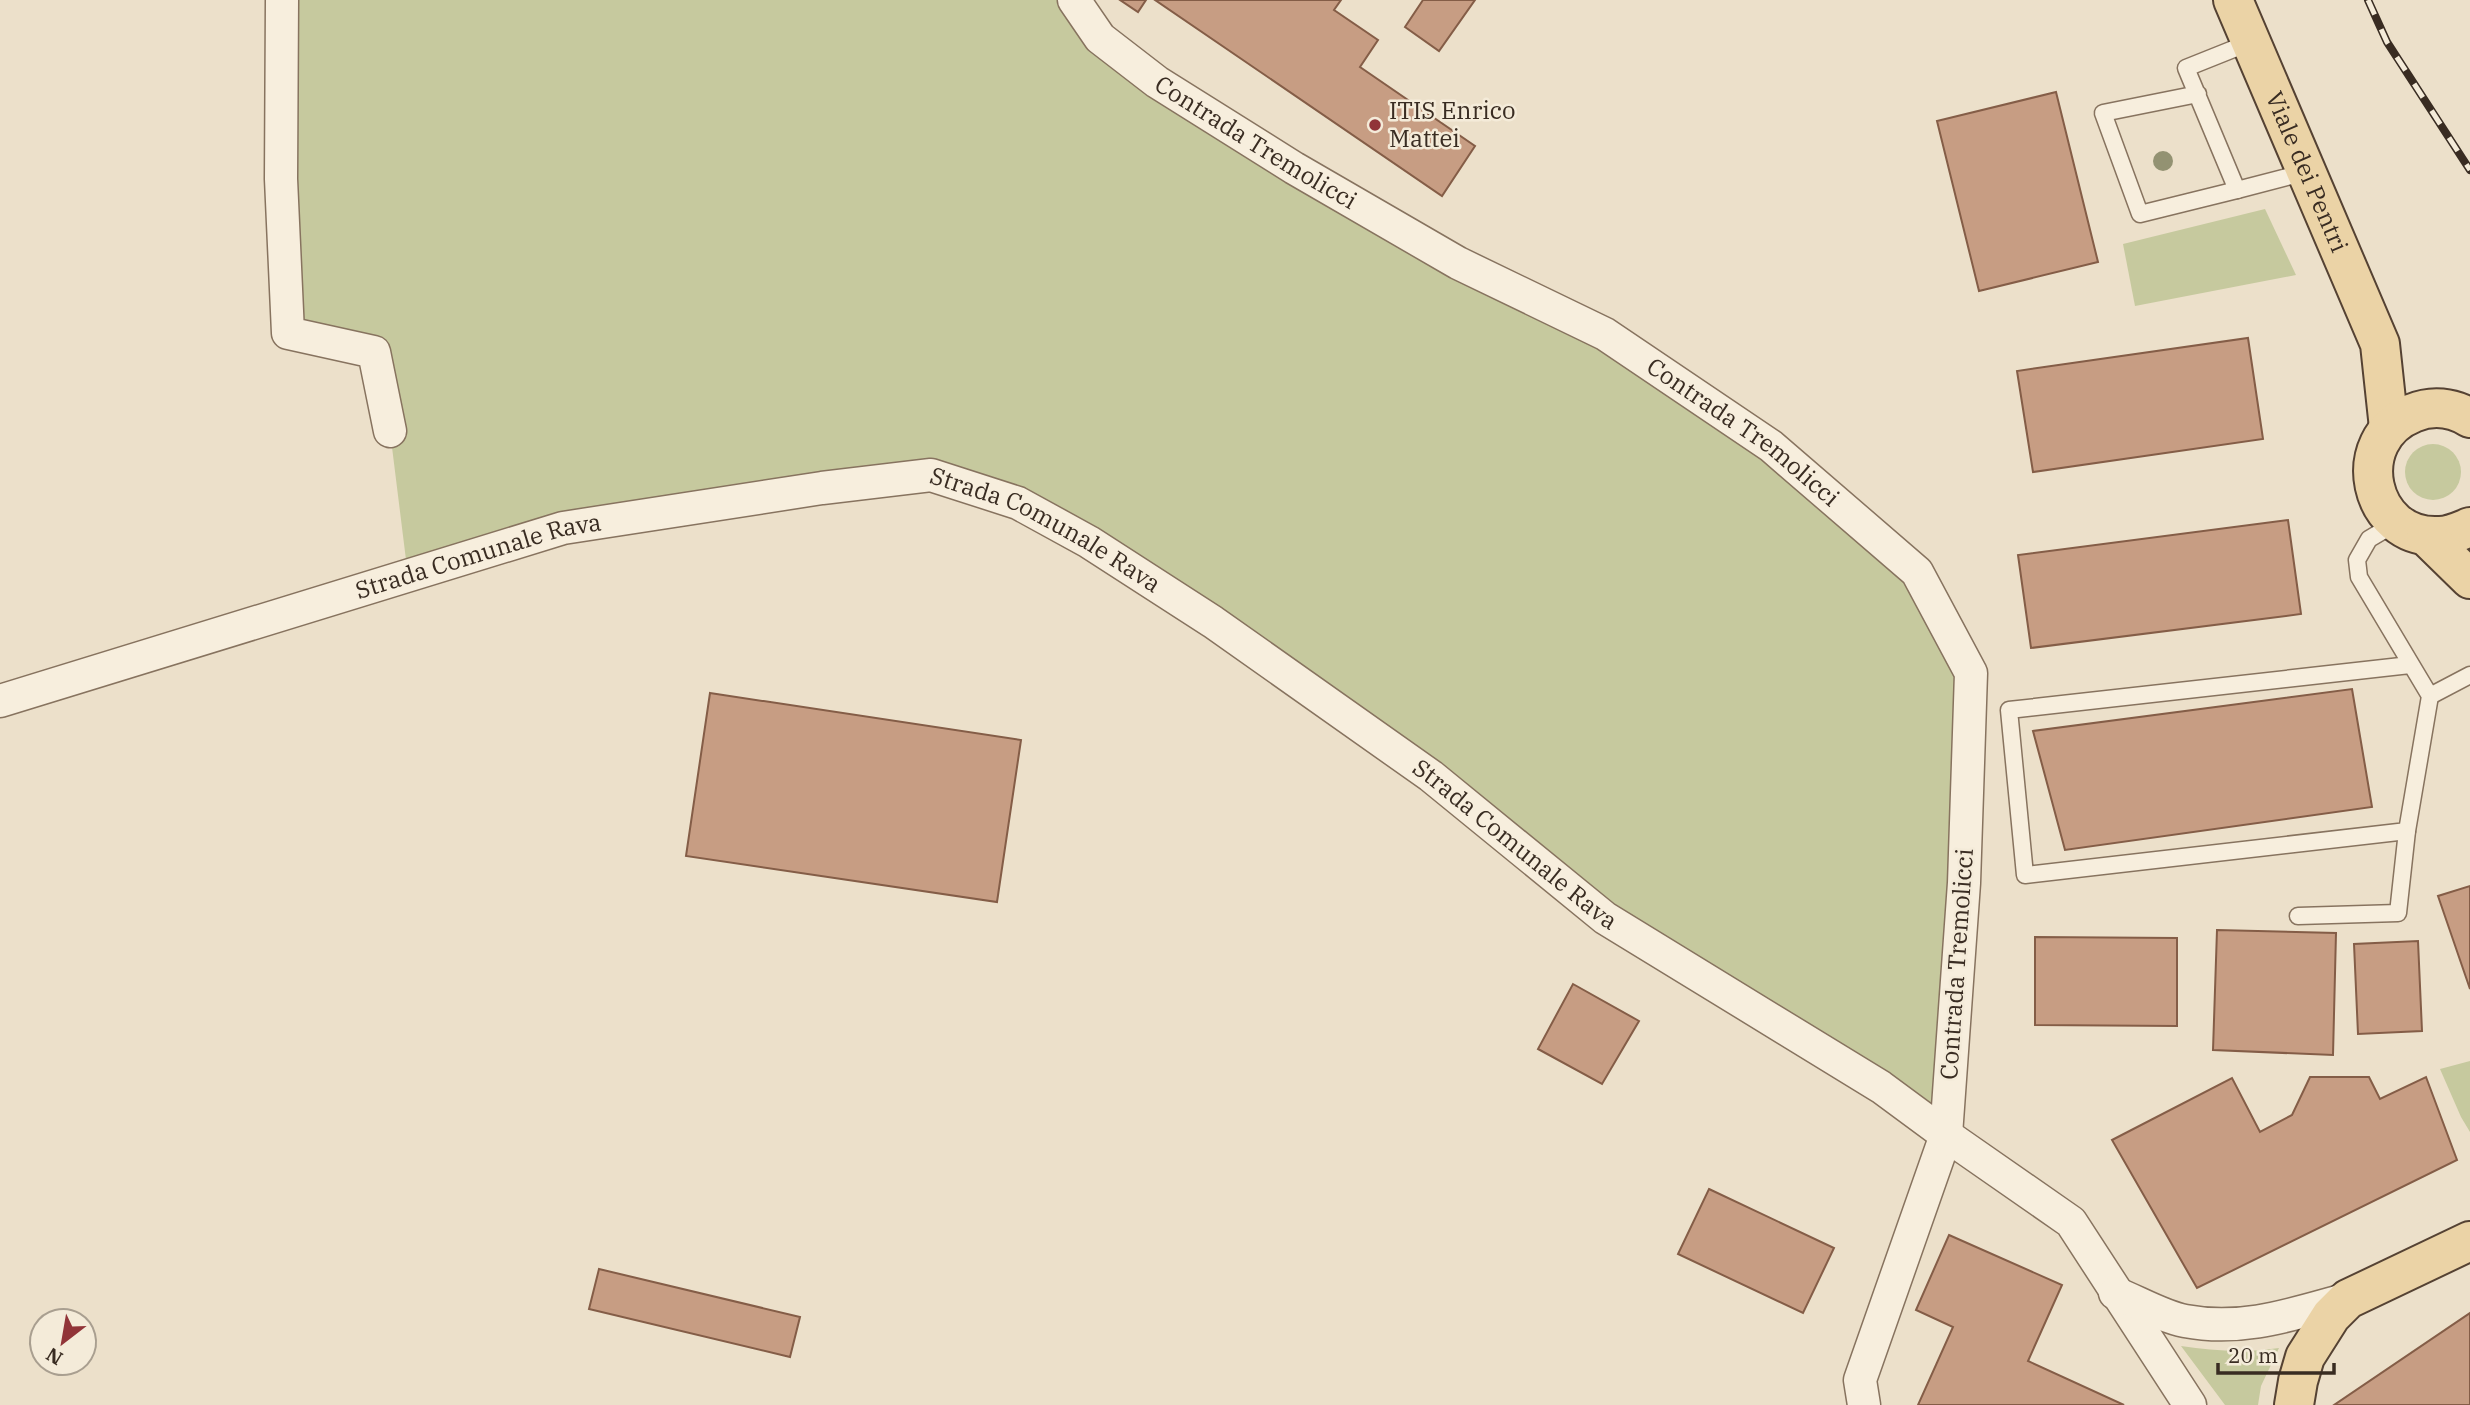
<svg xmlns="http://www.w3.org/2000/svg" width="2470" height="1405" font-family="'IBM Plex Serif',serif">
<rect width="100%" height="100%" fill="#ece0ca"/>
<g fill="#c6c99e">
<polygon points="282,0 1074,0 1100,38 1605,334 1917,572 1971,673 1946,1135 1605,918 1213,622 931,475 822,488 408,576 390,431 374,352 288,333"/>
<polygon points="2265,209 2296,275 2135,306 2123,244"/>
<circle cx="2433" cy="472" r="28"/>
<polygon points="2470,1061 2470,1132 2461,1117 2440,1069"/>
<path d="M2181,1346C2214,1351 2245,1353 2279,1348L2261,1386L2258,1405H2225Z"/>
</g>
<g fill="#c79d83" stroke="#845d47" stroke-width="2">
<polygon points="1120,0 1146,0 1138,12"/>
<polygon points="1155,0 1341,0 1334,10 1378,40 1360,67 1475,146 1442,196"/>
<polygon points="1423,0 1475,0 1439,51 1405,27"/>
<polygon points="2056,92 2098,262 1979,291 1937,121"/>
<polygon points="2248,338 2263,439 2033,472 2017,371"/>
<polygon points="2288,520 2301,614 2031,648 2018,555"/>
<polygon points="2352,689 2372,807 2065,850 2033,731"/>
<polygon points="710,693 1021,740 997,902 686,856"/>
<polygon points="2470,886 2470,989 2438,896"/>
<polygon points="2217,930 2336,933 2333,1055 2213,1050"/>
<polygon points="2035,937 2177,938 2177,1026 2035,1025"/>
<polygon points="2418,941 2422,1031 2358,1034 2354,944"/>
<polygon points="1573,984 1639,1021 1602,1084 1538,1049"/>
<polygon points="2310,1077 2369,1077 2380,1099 2426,1077 2457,1160 2197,1288 2112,1140 2232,1078 2260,1132 2292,1115"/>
<polygon points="1709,1189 1834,1248 1803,1313 1678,1254"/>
<polygon points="1949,1235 2062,1285 2028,1361 2124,1405 1918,1405 1953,1327 1916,1310"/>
<polygon points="599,1269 800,1317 790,1357 589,1309"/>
<polygon points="2470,1313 2470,1405 2334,1405"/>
</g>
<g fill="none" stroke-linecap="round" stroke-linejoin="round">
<defs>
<g id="service">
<polyline points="2198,94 2103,113 2140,214 2237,190 2186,68 2251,42"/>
<polyline points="2237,190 2306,172"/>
<polyline points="2396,523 2369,539 2357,560 2359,577 2430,696 2407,831 2025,875 2009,710 2410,665"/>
<polyline points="2430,696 2470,675"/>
<polyline points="2298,916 2398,913 2407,831"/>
</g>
<g id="minor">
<polyline points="282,0 281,179 288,333 374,352 390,431"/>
<path id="s1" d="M1074,0L1100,38L1157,82L1294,168L1458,263L1605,334L1771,446L1917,572L1971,673L1964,883L1946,1135L1860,1380L1864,1405"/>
<path id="s2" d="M0,701L563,528L822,488L931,475L1018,503L1089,542L1213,622L1431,776L1605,918L1881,1087L1946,1135L2071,1222L2190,1405"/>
<path d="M2115,1293C2136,1301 2163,1317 2185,1321C2243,1332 2293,1314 2348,1299"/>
</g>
<g id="primary">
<path id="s3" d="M2233,0L2380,344L2389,428"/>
<path d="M2470,418C2452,407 2432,405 2413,413C2347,439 2368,540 2439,536C2450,536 2460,531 2470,527"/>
<polyline points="2426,536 2470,579"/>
<polyline points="2294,1405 2298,1381 2305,1357 2331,1316 2348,1299 2470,1241"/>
</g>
</defs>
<use href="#service" stroke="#87735f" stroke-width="19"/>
<use href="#minor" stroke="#87735f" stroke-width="35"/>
<use href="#primary" stroke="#554233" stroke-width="42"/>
<use href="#service" stroke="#f7eedd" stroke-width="16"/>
<use href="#minor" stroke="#f7eedd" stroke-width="32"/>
<use href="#primary" stroke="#ebd3a6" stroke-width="38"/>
<defs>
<polyline id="rail" points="2368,0 2387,42 2470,170"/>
</defs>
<use href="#rail" stroke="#392c22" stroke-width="8"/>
<use href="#rail" stroke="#f4ebd9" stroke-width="5" stroke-dasharray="16" stroke-linecap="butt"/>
</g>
<circle fill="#939272" cx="2163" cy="161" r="10"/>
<circle fill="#913438" stroke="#f4ebd9" stroke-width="2.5" cx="1375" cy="125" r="7"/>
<g text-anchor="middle" stroke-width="5" stroke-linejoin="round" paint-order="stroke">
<g font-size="24" fill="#392c22" stroke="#f4ebd9" text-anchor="start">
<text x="1389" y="119">ITIS Enrico<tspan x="1389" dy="28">Mattei</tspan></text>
</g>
<g font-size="24" fill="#392c22" stroke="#f4ebd9">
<text dy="8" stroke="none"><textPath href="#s1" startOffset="234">Contrada Tremolicci</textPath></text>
<text dy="8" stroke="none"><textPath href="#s3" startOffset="187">Viale dei Pentri</textPath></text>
<text dy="8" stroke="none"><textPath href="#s1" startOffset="802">Contrada Tremolicci</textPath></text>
<text dy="8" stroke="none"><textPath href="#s2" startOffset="1088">Strada Comunale Rava</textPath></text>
<text dy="8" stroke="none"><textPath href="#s2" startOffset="500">Strada Comunale Rava</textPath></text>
<text dy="8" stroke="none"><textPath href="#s2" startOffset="1656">Strada Comunale Rava</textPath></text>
<text transform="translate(1957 964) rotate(-86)" y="8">Contrada Tremolicci</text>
</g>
</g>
<g transform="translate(63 1342) rotate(211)"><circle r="33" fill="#f4ebd9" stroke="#a99f90" stroke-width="2"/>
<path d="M0-5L12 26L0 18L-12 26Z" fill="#913438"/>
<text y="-10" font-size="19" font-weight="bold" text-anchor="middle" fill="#392c22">N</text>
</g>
<path d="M2218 1363v10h116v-10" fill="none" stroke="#392c22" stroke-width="3.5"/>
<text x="2228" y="1363" font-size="21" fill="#392c22" stroke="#f4ebd9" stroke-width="5" paint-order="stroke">20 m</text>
</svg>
